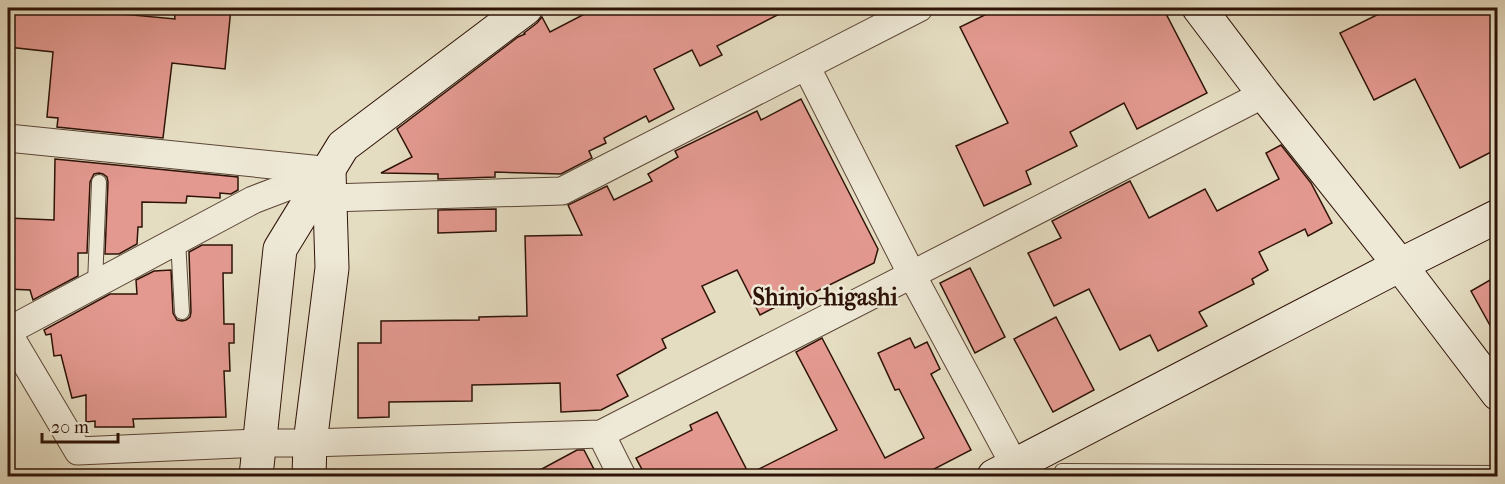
<svg xmlns="http://www.w3.org/2000/svg" width="1505" height="484" font-family="'IM FELL French Canon',serif">
<rect width="100%" height="100%" fill="#e5ddc2"/>
<filter id="stains"><feTurbulence type="fractalNoise" baseFrequency=".00333" numOctaves="4"/><feColorMatrix values="0 0 0 0 .2 0 0 0 0 .09 0 0 0 0 .02 0 0 0 .5 -.17"/></filter>
<radialGradient id="worn" r=".72"><stop offset=".6" stop-color="#630" stop-opacity="0"/><stop offset="1" stop-color="#630" stop-opacity=".3"/></radialGradient>
<g fill="#e39990" stroke="#2e1307" stroke-width="1.5">
<polygon points="8,8 57,8 175,19 174,8 231,8 225,69 172,63 163,138 57,127 58,118 47,117 53,52 8,47"/>
<polygon points="596,8 791,8 717,46 722,55 700,66 692,50 654,69 674,109 649,122 646,116 604,138 606,143 589,151 592,158 561,174 495,172 495,177 438,179 438,174 381,173 412,157 397,129 518,37 525,34 524,33 537,23 542,17 550,32"/>
<polygon points="999,8 1163,8 1207,93 1137,129 1124,103 1070,132 1077,146 1026,171 1031,184 984,206 956,146 1008,123 960,27"/>
<polygon points="1391,8 1497,8 1497,149 1460,168 1415,79 1374,100 1340,33"/>
<polygon points="801,99 878,249 874,263 787,306 785,302 760,315 737,270 702,286 715,312 662,339 666,348 617,375 628,396 601,410 561,412 560,383 472,385 472,401 389,402 389,417 358,418 358,343 381,343 381,321 479,320 479,317 527,316 525,236 582,235 568,205 607,186 614,200 652,181 648,174 678,157 675,151 757,111 761,120"/>
<polygon points="1281,145 1311,183 1332,223 1308,236 1305,229 1259,252 1268,270 1252,279 1254,284 1199,312 1207,326 1158,351 1150,335 1120,350 1089,289 1054,306 1028,253 1061,238 1052,221 1130,181 1149,218 1205,189 1217,211 1279,179 1266,153"/>
<polygon points="55,159 238,177 238,190 231,194 220,193 220,198 187,196 186,203 142,202 142,227 138,227 137,244 119,254 105,254 108,182 107,177 103,174 99,173 94,174 90,182 87,253 78,253 78,276 33,300 30,290 8,289 8,218 54,220"/>
<polygon points="496,209 496,231 438,233 438,210"/>
<polygon points="202,245 232,245 232,273 223,273 224,324 234,324 234,343 229,343 230,371 224,371 226,417 133,419 134,427 95,427 95,421 86,422 86,395 72,398 61,355 54,356 51,334 46,335 44,330 110,294 137,294 136,280 154,271 171,270 173,313 177,320 182,321 186,320 190,317 191,312 189,252"/>
<polygon points="970,268 1005,337 975,353 940,283"/>
<polygon points="1497,276 1497,338 1471,291"/>
<polygon points="1056,317 1094,390 1053,412 1014,339"/>
<polygon points="822,338 885,458 924,438 899,389 895,390 878,353 910,338 915,348 927,342 940,369 931,374 971,450 934,469 938,477 646,477 636,458 692,430 690,425 717,412 749,474 837,430 796,352"/>
<polygon points="577,450 584,450 598,477 527,477"/>
</g>
<g fill="none" stroke-linecap="round" stroke-linejoin="round">
<defs>
<g id="lane">
<polyline points="178,240 182,312"/>
<polyline points="95,284 99,182"/>
<polyline points="1061,476 1062,471 1498,473"/>
</g>
<g id="street">
<polyline points="806,66 912,275 1015,466"/>
<polyline points="8,138 322,170"/>
<polyline points="330,198 562,191 919,8"/>
<polyline points="8,331 253,200 329,171"/>
<polyline points="8,333 78,451 259,443 310,443 601,434 1264,94"/>
<polyline points="601,434 622,476"/>
</g>
<g id="secondary">
<polyline points="1199,8 1264,94 1400,265 1498,394"/>
<polyline points="256,476 280,249 343,146 526,8"/>
<polyline points="309,476 310,443 332,268 329,171"/>
<polyline points="994,476 1400,265 1498,216"/>
</g>
</defs>
<use href="#lane" stroke="#5c4636" stroke-width="16"/>
<use href="#street" stroke="#5c4636" stroke-width="29"/>
<use href="#secondary" stroke="#2e1307" stroke-width="35"/>
<use href="#lane" stroke="#eee9d7" stroke-width="14"/>
<use href="#street" stroke="#eee9d7" stroke-width="27"/>
<use href="#secondary" stroke="#eee9d7" stroke-width="33"/>
</g>
<g text-anchor="middle" stroke-width="5" stroke-linejoin="round" paint-order="stroke">
<g font-size="24" font-weight="bold" fill="#2e1307" stroke="#eee9d7">
<text x="825" y="305">Shinjo-higashi</text>
</g>
</g>
<rect width="1505" height="484" fill="none" stroke="#e5ddc2" stroke-width="30"/>
<rect x="9" y="9" width="1487" height="466" fill="none" stroke="#2e1307" stroke-width="3"/>
<rect x="15" y="15" width="1475" height="454" fill="none" stroke="#2e1307" stroke-width="1.5"/>
<path d="M42 433v9h76v-9" fill="none" stroke="#2e1307" stroke-width="3"/>
<text x="51" y="433" font-size="18" fill="#2e1307" stroke="#eee9d7" stroke-width="4.5" paint-order="stroke">20 m</text>
<rect width="100%" height="100%" filter="url(#stains)"/>
<rect width="100%" height="100%" fill="url(#worn)"/>
</svg>
